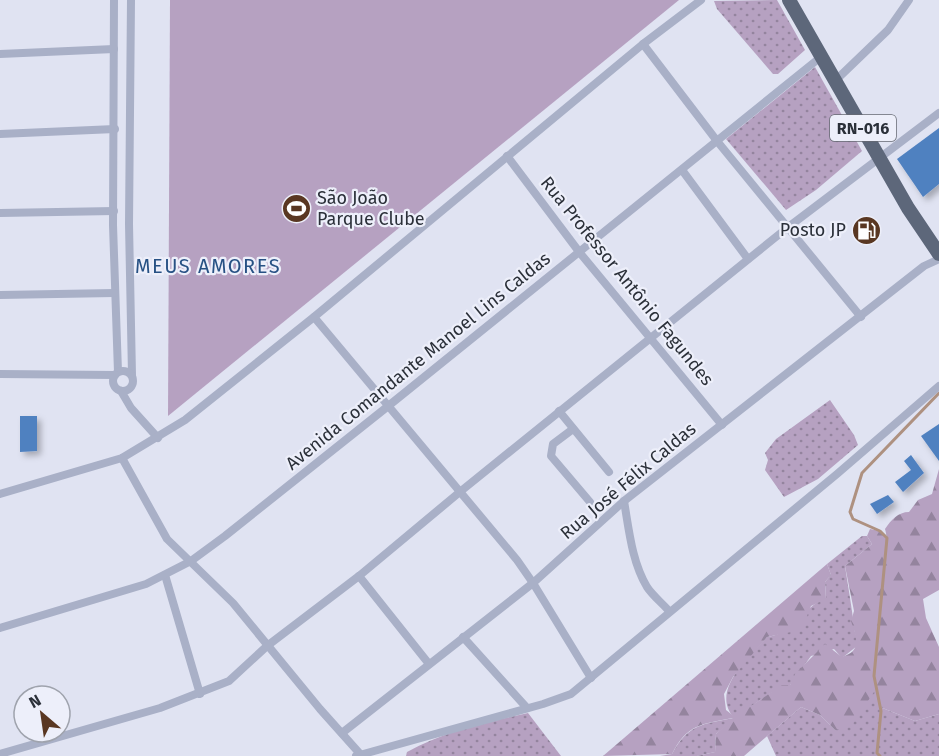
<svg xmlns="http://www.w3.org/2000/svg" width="939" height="756" font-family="'Fira Sans',sans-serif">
<defs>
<pattern id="grass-dots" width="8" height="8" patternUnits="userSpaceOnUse" patternTransform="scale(1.5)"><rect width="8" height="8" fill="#b6a1c1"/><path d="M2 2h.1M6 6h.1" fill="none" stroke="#94849e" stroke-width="1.8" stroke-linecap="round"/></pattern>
<pattern id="forest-firs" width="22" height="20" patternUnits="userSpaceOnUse" patternTransform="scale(1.5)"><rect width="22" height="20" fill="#b6a1c1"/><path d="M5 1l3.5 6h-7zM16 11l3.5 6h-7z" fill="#94849e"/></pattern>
<filter id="shadow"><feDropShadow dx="4" dy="4" stdDeviation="3" flood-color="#0004"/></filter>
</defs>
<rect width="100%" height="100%" fill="#e0e3f2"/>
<g fill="url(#grass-dots)">
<polygon points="777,0 805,50 778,74 773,74 717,9 714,1"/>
<polygon points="815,67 862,151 816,190 786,210 726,139"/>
<polygon points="830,400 854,435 858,445 818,479 784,497 765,470 768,460 765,453 776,439"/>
<path d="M862,536H867L872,544L845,566C848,587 852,607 854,628C855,635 859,638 857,646L842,658L834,649L811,656L790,685C774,686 731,722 716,734L715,752L697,756H660L672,754C688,724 703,724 734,718C710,691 748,658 767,637C797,633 802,607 826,598L825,582L831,575L827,564Z"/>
<polygon points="874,676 880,707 915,721 939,714 939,756 776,756 767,736 801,707 820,715 835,730"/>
<path d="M528,713L561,756H406L407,752C444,731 486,722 528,713Z"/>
</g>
<path fill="url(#forest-firs)" d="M939,469V590L923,599L926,618L939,647V714L915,721L880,707L876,689L851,726L835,730L820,715L801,707L744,756H697L715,752L716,734L733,718C702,724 687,724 672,754L603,756L827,564L831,575L825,582L826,599L811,606L803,626L796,631L767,637L733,677L724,694L726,710L735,717L782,685H790L795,674L825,644L842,657C863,651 856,636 851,621L854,611L845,566L872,544L867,536L870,529L880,531L887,537L885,529C891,520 898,512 909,512L918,500L932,494Z"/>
<polygon fill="#b6a1c1" points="170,0 679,0 168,416"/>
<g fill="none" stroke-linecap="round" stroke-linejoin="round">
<polyline stroke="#ae9180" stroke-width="3" points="880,756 877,753 881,711 874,676 887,538 880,531 853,519 850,512 862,473 939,393"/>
</g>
<g fill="#5081c0" filter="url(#shadow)">
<polygon points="939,128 939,184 923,197 897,159"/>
<polygon points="20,416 37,416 37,451 20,452"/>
<polygon points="939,424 939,461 921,436"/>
<polygon points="911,455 924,473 903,492 895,482 911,470 904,461"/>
<polygon points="888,495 894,502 877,514 870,504"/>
</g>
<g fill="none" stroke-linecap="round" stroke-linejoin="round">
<g stroke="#a9b0c7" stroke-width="8">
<polyline points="114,0 113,225 118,372"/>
<polyline points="131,0 129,224 132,375"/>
<polyline points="643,44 717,141 861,317"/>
<polyline points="0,54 114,49"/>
<polyline points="836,80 888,30 909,0"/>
<polyline points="0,134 115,129"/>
<polyline points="507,156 580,253 722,425"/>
<polyline points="682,170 748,259"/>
<polyline points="0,213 114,211"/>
<polyline points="0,295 114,293"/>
<polyline points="314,317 517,560 533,583 591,678"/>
<circle cx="123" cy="381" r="10"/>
<polyline points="0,374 115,375"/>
<polyline points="121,391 131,408 158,438"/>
<polyline points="559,411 609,472"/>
<polyline points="573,429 553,444 551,456 590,502"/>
<polyline points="122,458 167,539 233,603 320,709 361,755"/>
<polyline points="0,494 122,458 185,420 314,317 643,44 701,0"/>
<path d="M624,501C629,530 632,562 647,587C653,596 662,603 669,611"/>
<polyline points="165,575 200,694"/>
<polyline points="359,576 429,664"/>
<polyline points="0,628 146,584 191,561 225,536 387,407 822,56"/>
<polyline points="463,637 527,708"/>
<polyline points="342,733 533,583 624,501 924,266 939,259"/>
<polyline points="0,754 160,708 229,681 267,646 359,576 461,491 787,228 939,113"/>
<polyline points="356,756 543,704 571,694 837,474 939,386"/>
</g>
<polyline stroke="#5d677a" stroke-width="14" points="789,0 908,208 939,254"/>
</g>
<defs>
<symbol id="stadium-disc" viewBox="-11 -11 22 22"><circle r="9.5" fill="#593722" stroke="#edeffa"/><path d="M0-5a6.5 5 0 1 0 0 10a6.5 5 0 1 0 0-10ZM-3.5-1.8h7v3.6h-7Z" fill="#fff"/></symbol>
<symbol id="fuel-disc" viewBox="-11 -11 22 22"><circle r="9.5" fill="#593722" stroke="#edeffa"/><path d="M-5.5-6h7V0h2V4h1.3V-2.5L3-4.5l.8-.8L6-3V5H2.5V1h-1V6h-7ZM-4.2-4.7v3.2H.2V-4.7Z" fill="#fff"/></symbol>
</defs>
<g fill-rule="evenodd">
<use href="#stadium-disc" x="280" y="192" width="33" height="33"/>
<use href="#fuel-disc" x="850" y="214" width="33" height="33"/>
</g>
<g text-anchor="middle" stroke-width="4.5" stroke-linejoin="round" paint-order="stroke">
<rect fill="#edeffa" stroke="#656973" stroke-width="1.5" x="830" y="115" width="66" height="26" rx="4.5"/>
<g font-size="16" font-weight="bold" fill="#2b3039">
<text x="863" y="134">RN-016</text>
</g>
<g font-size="18" fill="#2b3039" stroke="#edeffa" text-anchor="start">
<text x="317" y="204">São João<tspan x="317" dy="21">Parque Clube</tspan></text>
<text x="846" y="236" text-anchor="end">Posto JP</text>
</g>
<g font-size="18" fill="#2b3039" stroke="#edeffa">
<text transform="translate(627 281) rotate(51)" y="6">Rua Professor Antônio Fagundes</text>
<text transform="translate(418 361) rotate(-39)" y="6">Avenida Comandante Manoel Lins Caldas</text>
<text transform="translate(628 481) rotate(-40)" y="6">Rua José Félix Caldas</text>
</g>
<g font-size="20" letter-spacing="1.5" fill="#275184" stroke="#edeffa">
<text x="208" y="273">MEUS AMORES</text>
</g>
</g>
<g transform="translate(42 714) rotate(331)"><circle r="28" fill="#edeffa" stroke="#9fa3ad" stroke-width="1.5"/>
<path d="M0-4.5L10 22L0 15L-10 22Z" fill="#593722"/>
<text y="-9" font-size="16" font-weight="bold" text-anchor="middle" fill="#2b3039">N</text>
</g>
</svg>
